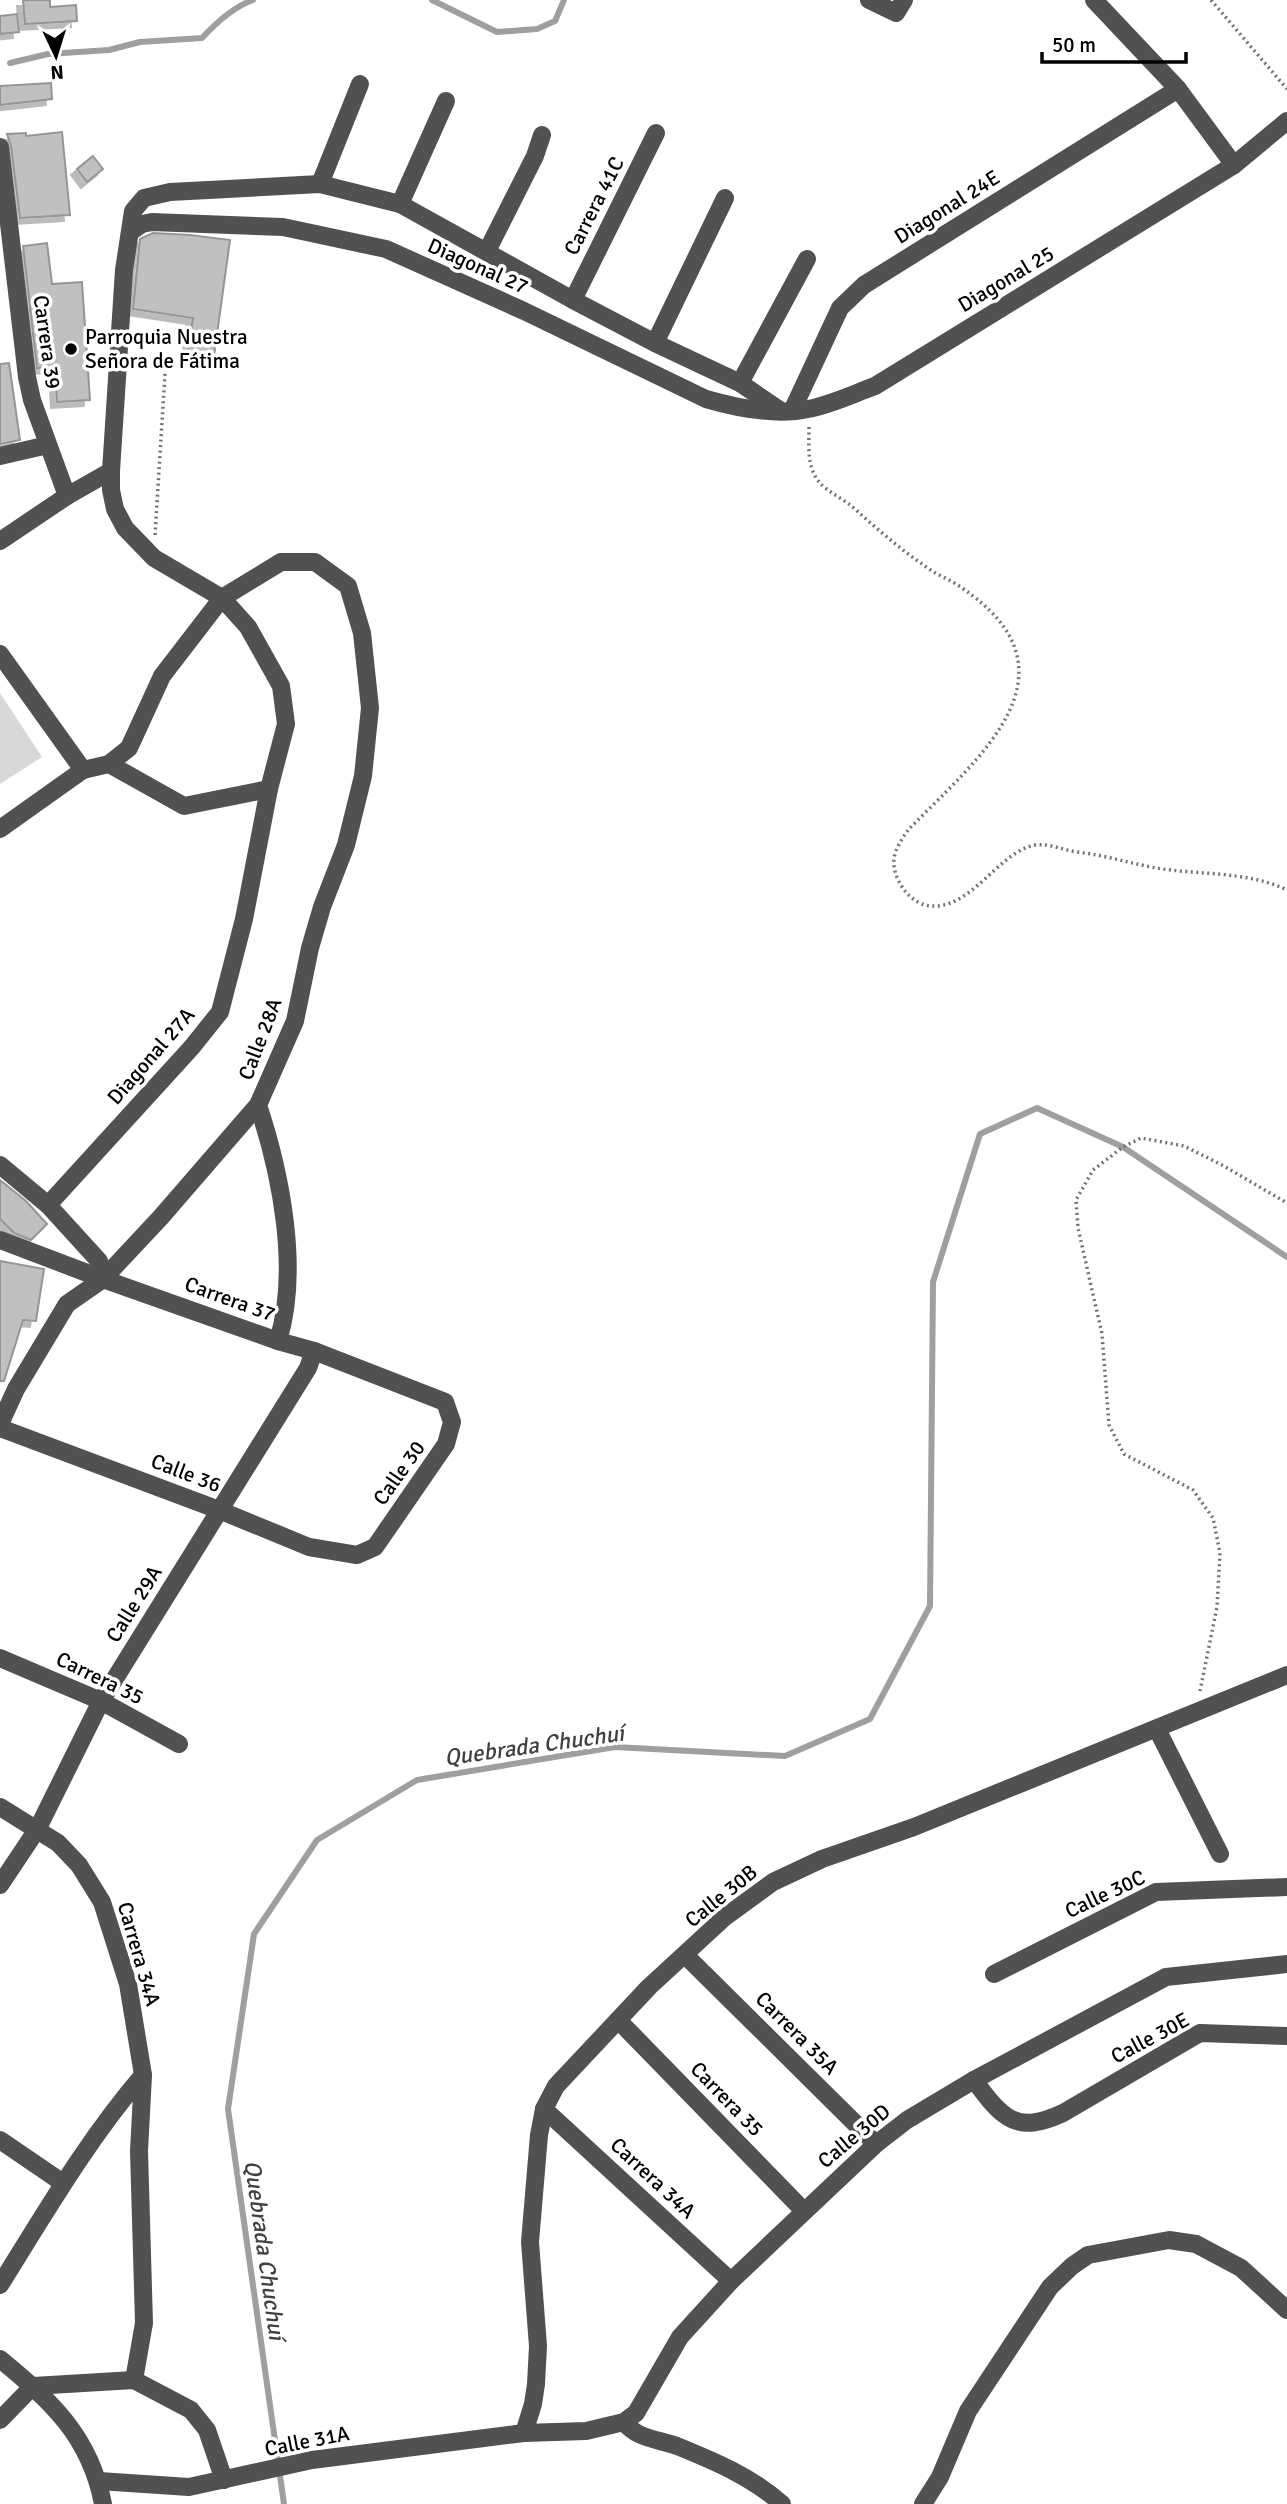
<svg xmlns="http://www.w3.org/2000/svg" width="1287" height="2504" font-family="Signika,sans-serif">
<defs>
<filter id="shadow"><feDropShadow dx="-6" dy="6" stdDeviation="0" flood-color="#0004"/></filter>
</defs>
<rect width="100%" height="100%" fill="#fff"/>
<polygon fill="#d8d8d8" points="0,693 42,757 0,784"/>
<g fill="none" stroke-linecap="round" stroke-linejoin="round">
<g stroke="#9f9f9f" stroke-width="6">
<polyline points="432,0 497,32 537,29 555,21 564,0"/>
<path d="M10,63L48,54L109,50L140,42L202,38C216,23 233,7 253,0"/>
<polyline points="284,2504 228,2109 254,1934 317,1840 417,1780 615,1747 785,1756 870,1719 930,1606 933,1282 980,1134 1037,1108 1123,1147 1287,1257"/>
</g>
</g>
<g fill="#c0c0c0" stroke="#959595" stroke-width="2" filter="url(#shadow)">
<polygon points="23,0 50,0 50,7 76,5 77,21 25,24"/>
<polygon points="17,14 19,32 0,34 0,16"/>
<polygon points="51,83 52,99 0,105 0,86"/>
<polygon points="62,132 70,215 20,218 11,146 7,134 26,133 26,136"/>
<polygon points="93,156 103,169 87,182 77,169"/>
<polygon points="153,233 190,235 230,240 214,356 188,352 193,318 133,309 140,239"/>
<polygon points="47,243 52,284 82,282 90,400 57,402 55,367 37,368 23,246"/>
<polygon points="9,363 20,440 0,444 0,364"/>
<polygon points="0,1180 26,1201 47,1224 31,1240 14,1233 0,1219"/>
<polygon points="0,1261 44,1269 36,1321 23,1320 4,1381 0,1381"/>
</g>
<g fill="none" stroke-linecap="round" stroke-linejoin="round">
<g stroke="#737373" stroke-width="3.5" stroke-dasharray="2 3.5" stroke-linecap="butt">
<polyline points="1211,0 1287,89"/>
<path d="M809,427C809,449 806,471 824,487C834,495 845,500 855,509C877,529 900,549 925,566C936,575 950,579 962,588C1087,673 977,759 908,830C902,839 895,849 894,859C892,877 907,900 925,905C969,915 997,852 1035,845C1050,843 1062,850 1077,852C1104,855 1129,863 1156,868C1198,875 1248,871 1287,890"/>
<polyline points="155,535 166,358"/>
<polyline points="1200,1691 1217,1607 1220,1553 1213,1518 1193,1490 1124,1454 1109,1425 1102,1334 1078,1228 1076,1200 1093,1170 1123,1147 1141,1138 1184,1146 1222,1165 1287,1203"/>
</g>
<g stroke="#515151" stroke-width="18">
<polyline points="869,0 896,13 904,0"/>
<polyline points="1094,0 1178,89 1234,165"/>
<polyline points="0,147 27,377 32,400 67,496"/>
<polyline points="320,184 360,84"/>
<polyline points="400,204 446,101"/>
<path d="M132,231L142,224L152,222L283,227L386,249L524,311L706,399C737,408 776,416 808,409C830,405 853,394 875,386L1234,165L1287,121"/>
<polyline points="487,251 535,156 542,135"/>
<polyline points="573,300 656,133"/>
<polyline points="655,343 725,198"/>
<polyline points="740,383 807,259"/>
<polyline points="792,411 840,308 864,285 1178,89"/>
<polyline points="0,456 48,445"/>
<polyline points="0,541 67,496 111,471"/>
<polyline points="0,654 83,770 109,764 129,748 162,676 222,598 281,562 315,562 348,586 362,633 370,708 363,776 346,845 322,907 310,948 295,1021 258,1105 161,1217 103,1279 67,1304 16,1389 0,1424"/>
<polyline points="109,764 184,806 269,789"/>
<polyline points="0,829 83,770"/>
<path d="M258,1105C281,1174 300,1270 278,1341"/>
<polyline points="0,1165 48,1205 99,1261 103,1279"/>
<polyline points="48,1205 192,1047 220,1012 244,919 269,789 286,724 281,686 248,627 222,598 154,558 125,528 115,509 111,490 111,471 124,270 133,211 144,198 170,192 320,184 400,204 573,300 655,343 740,383 781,411"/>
<polyline points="0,1240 103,1279 278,1341 314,1351 445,1402 452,1422 446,1444 375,1547 357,1555 309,1547 219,1510 0,1428"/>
<polyline points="0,1658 101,1701 179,1744"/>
<polyline points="1157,1729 1220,1854"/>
<polyline points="0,1807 58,1843 79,1865 102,1902 128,1984 143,2075 139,2151 144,2323 134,2380"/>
<polyline points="0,1885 38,1828 101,1701 308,1368 314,1351"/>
<polyline points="685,1955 876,2144"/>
<polyline points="994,1974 1156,1892 1287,1887"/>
<polyline points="618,2020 804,2211"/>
<path d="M974,2080C1002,2118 1016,2135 1063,2113L1200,2033L1287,2036"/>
<polyline points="544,2109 731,2281"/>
<polyline points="0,2140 63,2183"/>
<path d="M0,2285C45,2213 88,2139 143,2075"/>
<path d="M0,2359C51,2401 90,2436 103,2504"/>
<polyline points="33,2386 134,2380 191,2410 207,2430 224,2480"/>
<polyline points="0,2420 33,2386"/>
<path d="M624,2422C637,2439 658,2439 677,2446C714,2461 752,2477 782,2504"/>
<polyline points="524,2433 533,2404 536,2384 538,2346 530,2242 539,2135 544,2109 556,2086 649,1987 725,1917 773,1882 822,1859 914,1827 1287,1675"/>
<polyline points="99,2481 189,2487 312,2460 524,2433 586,2431 624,2422 636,2413 680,2337 731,2281 876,2144 907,2120 974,2080 1166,1977 1287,1964"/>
<polyline points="923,2504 940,2477 968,2411 1050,2287 1072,2266 1088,2255 1169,2240 1196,2244 1241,2268 1287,2310"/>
</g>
</g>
<circle fill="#000" stroke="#fff" stroke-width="2.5" cx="71" cy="349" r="7"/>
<g text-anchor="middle" stroke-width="7" stroke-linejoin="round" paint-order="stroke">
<g font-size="21" fill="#000" stroke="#fff">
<text transform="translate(594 206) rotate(-63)" y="7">Carrera 41C</text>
<text transform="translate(947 207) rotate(-32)" y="7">Diagonal 24E</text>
<text transform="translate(478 266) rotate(24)" y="7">Diagonal 27</text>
<text transform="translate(1006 279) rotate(-31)" y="7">Diagonal 25</text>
<text transform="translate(47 342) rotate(82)" y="7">Carrera 39</text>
<text transform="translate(260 1039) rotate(-69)" y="7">Calle 28A</text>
<text transform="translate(151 1056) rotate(-49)" y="7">Diagonal 27A</text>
<text transform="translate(230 1299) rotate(20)" y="7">Carrera 37</text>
<text transform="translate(186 1473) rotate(21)" y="7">Calle 36</text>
<text transform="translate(399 1473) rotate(-55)" y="7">Calle 30</text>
<text transform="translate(134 1604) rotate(-58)" y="7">Calle 29A</text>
<text transform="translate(100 1678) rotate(26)" y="7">Carrera 35</text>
<text transform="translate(1105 1894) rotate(-25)" y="7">Calle 30C</text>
<text transform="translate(721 1896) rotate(-39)" y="7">Calle 30B</text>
<text transform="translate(139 1954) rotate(74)" y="7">Carrera 34A</text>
<text transform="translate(797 2033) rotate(45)" y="7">Carrera 35A</text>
<text transform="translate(1150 2038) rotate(-28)" y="7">Calle 30E</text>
<text transform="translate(727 2099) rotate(46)" y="7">Carrera 35</text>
<text transform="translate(854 2136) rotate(-40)" y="7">Calle 30D</text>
<text transform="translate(653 2178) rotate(43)" y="7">Carrera 34A</text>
<text transform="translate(307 2441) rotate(-11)" y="7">Calle 31A</text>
</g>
<g font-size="21" fill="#000" stroke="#fff" text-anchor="start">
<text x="85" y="344">Parroquia Nuestra<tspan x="85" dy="24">Señora de Fátima</tspan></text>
</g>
<g font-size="23" font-style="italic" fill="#404040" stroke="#fff">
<text transform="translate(534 1745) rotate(-8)" y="8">Quebrada Chuchuí</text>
<text transform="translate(265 2250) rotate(82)" y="8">Quebrada Chuchuí</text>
</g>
</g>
<g transform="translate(56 56) rotate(176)" stroke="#ffffff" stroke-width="5" paint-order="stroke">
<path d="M0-5L12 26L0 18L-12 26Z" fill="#000000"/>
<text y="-10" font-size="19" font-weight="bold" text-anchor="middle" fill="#000000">N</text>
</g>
<path d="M1042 52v10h144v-10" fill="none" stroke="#000000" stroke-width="3.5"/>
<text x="1052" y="52" font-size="21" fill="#000000" stroke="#ffffff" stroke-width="5" paint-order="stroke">50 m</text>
</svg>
